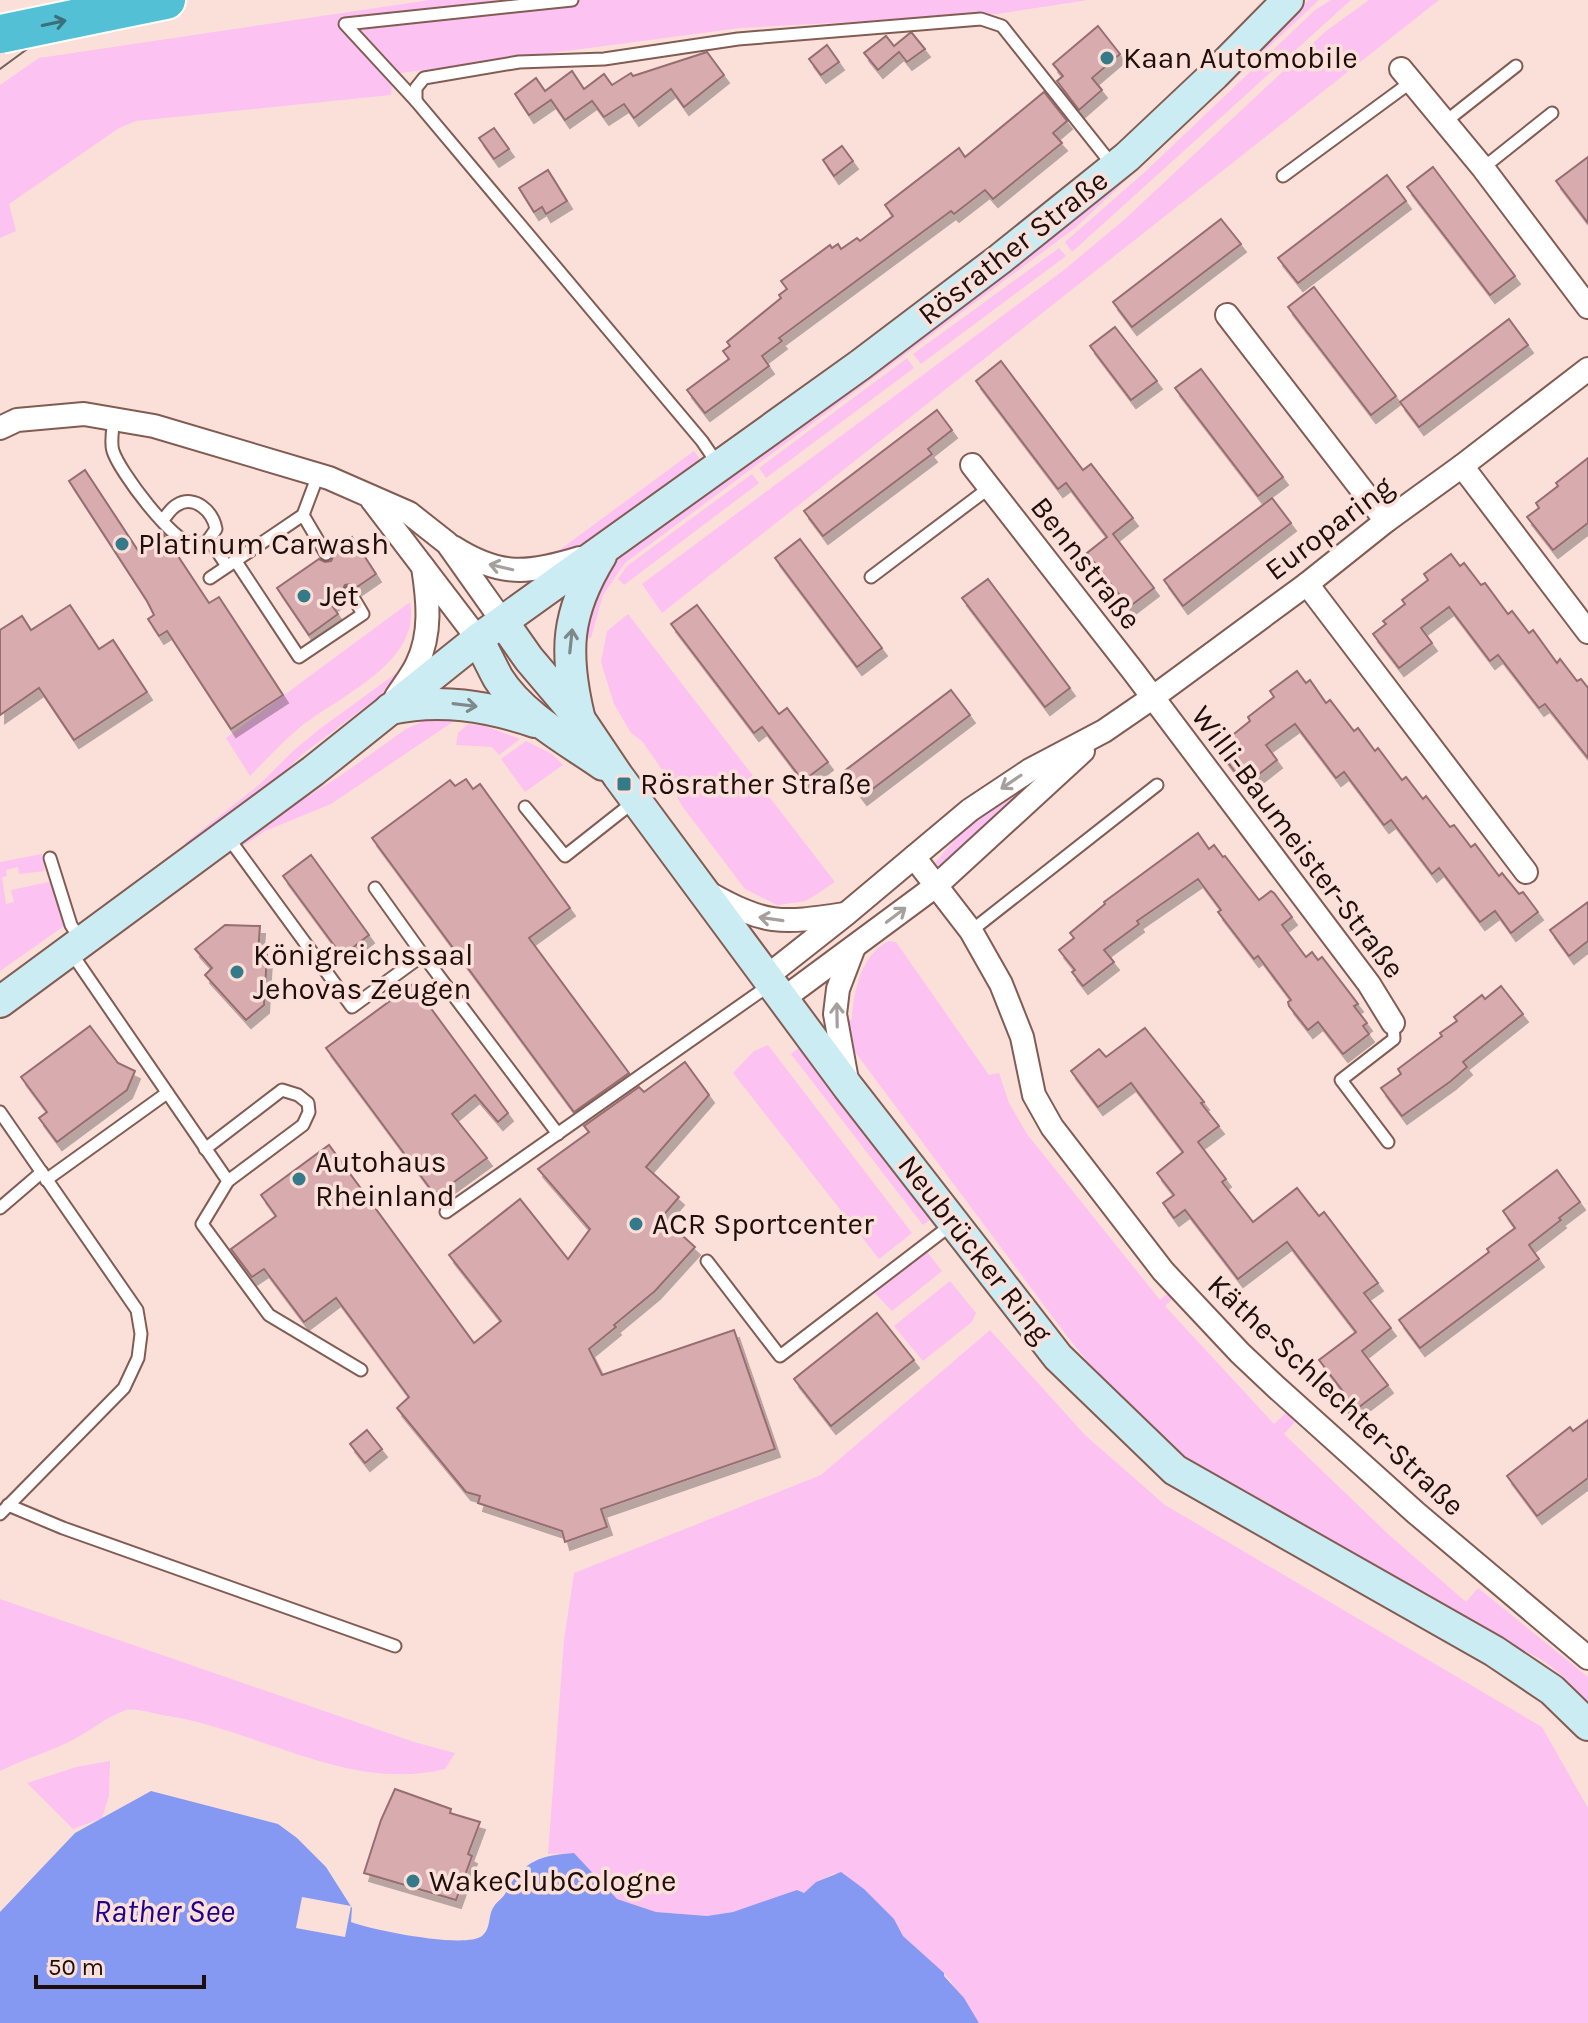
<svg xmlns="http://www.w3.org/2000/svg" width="1588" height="2023" font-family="Karla,sans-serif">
<defs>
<filter id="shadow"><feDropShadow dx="5" dy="8" stdDeviation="0" flood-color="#0004"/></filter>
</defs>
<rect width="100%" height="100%" fill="#fbe0da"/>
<g fill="#fcc2f1">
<polygon points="430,0 1088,0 997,14 740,28 393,74 391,95 136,121 119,128 9,204 16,231 0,238 0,85 39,58"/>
<polygon points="1309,0 1319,0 1075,228 625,563 603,595 591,638 576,637 606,570 621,557 1066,225 1144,158"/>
<polygon points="1331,0 1351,0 1072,252 1065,242 1147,170 1315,10"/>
<polygon points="1369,0 1439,0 662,613 642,584 1064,270 1125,219 1326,31"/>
<polygon points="1059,248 1066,256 921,364 913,354"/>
<polygon points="907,358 914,368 766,478 759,468"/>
<polygon points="694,451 700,459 582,545 568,553 550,557"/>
<polygon points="752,474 759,483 624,585 618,579 627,566"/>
<path d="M410,602C422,663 338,696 299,728C281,743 266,760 250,776L226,738Z"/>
<polygon points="628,614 835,882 806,901 777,905 745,889 682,806 665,774 642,741 631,733 614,704 601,662 607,631"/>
<polygon points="402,669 380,696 304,753 273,783 187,847 185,843 260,784 294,750 321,728"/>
<polygon points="463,715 331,804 265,831 243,846 238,840 340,776 406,729 434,716"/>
<polygon points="468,724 485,726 520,739 499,755 492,747 456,745 458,733"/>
<polygon points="526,741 552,754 563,765 525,792 501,759"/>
<polygon points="1018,790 1022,792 1013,803 938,866 934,864 965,828"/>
<polygon points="42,854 45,871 19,874 18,867 6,870 7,876 2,877 6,904 14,902 11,890 49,882 52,884 64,926 0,971 0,862"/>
<path d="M889,941L896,942L989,1075L999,1073L1009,1103L1027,1134L1160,1300L1174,1288L1178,1293L1165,1306L1274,1424L1288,1411L1297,1420L1284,1434L1388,1534L1466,1602L1478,1588L1588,1677V1704L1566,1679L1544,1661L1394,1582L1172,1453L1103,1381L1067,1336L855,1052L846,1021L852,1019C853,992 862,953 889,941Z"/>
<polygon points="768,1045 912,1233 879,1259 733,1073 754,1051"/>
<polygon points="801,1046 931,1219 923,1225 791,1054"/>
<polygon points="927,1252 942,1271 892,1311 875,1293"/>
<polygon points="950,1281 976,1313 972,1322 923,1361 894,1326"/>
<polygon points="990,1330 1085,1435 1165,1505 1542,1727 1588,1808 1588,2023 979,2023 949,1979 903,1936 894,1919 835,1873 816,1882 804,1893 797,1891 733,1912 707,1916 656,1912 617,1899 574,1853 548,1854 564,1640 574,1573 821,1475"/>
<path d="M0,1599L414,1742L455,1753L445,1769C347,1793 257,1728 162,1715C152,1713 136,1708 126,1710C108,1716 90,1731 73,1740C49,1752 24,1759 0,1771Z"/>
<polygon points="110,1761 109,1796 102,1818 73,1829 27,1783 76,1767"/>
</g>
<path fill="#8599f2" d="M151,1791L278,1824L297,1838L326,1867L352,1908L351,1922C372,1930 465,1949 482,1936C491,1929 488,1916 493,1908C496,1902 502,1899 505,1894C521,1862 540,1855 574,1853L617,1899L656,1912L707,1916L733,1912L797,1890L804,1893L816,1882L841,1872L864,1889L894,1919L903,1936L944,1973V1976L964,1998L979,2023H0V1912L75,1833Z"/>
<polygon fill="#fbe0da" points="302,1897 351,1906 345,1937 296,1928"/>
<g fill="#d8abaf" stroke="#966e71" stroke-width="2" filter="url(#shadow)">
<polygon points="1098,26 1120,54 1092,78 1102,90 1079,110 1057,81 1063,76 1053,64"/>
<polygon points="910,33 912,33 925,49 907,62 899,52 878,70 864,53 886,36 894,46"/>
<polygon points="827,45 839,62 821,75 809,59"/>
<polygon points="707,52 724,75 684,107 671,89 634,118 624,104 604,117 592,101 565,120 551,100 529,115 515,94 536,78 545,91 572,71 584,89 604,74 612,85 631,73 633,76"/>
<polygon points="1044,92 1067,121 1053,133 1062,143 993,199 985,190 954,214 951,211 779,338 782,341 762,356 769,366 705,413 687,390 729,359 723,351 730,346 727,342 781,298 779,295 787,289 781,281 830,245 832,248 838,244 841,249 857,238 860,241 893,216 885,205 959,148 965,157"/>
<polygon points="494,128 509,149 494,159 479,138"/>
<polygon points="842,146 853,161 834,176 823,160"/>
<polygon points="1588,157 1588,223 1556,181"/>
<polygon points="1433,167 1515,276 1490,295 1407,187"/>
<polygon points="548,170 567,201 546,214 542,207 534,212 519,188"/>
<polygon points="1387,175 1406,201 1298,283 1278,258"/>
<polygon points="1221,219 1241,244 1132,327 1113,302"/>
<polygon points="1314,287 1396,396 1371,415 1288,307"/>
<polygon points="1509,319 1528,345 1419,427 1400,402"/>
<polygon points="1115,327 1157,381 1131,400 1090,346"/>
<polygon points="1001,361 1083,470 1091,464 1133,518 1113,534 1154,588 1129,607 1087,553 1107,537 1066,483 1058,489 976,381"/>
<polygon points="1201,369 1283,477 1258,496 1175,388"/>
<polygon points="937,410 952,430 928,449 932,454 823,536 804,511"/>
<polygon points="1588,458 1588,523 1553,550 1527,517 1539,508 1536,503 1558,486 1556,483"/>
<polygon points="85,470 139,552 164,535 209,603 219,597 283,695 231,729 167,631 159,636 148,619 154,615 147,601 69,481"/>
<polygon points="1272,498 1291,523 1183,606 1164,580"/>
<polygon points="352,537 376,574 357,587 351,584 345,585 342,591 343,596 331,604 338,614 309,635 277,588 319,559 325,562 331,561 334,555 333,550"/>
<polygon points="800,539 882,648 857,667 775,558"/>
<polygon points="1451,554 1460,566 1464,563 1481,585 1485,583 1508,614 1512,611 1529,633 1533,630 1557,663 1560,659 1577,681 1581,679 1588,688 1588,758 1545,704 1539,708 1498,655 1490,661 1449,607 1421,628 1432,643 1399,668 1373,634 1386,624 1383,621 1405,604 1402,600 1428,580 1424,574"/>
<polygon points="988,579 1070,688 1045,707 962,598"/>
<polygon points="70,605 99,649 113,640 147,692 74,740 39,688 0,715 0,630 22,616 31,630"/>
<polygon points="697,605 779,714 787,708 828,762 803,781 762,727 754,733 671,624"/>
<polygon points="1297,671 1306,683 1310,680 1326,703 1330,700 1354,731 1358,728 1375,751 1378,748 1402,780 1406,777 1423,799 1426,796 1450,827 1454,825 1471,847 1475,844 1499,876 1502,873 1519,894 1523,892 1538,912 1511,933 1495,911 1480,922 1439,868 1432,874 1391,820 1384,825 1344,772 1336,778 1295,724 1266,745 1277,760 1245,785 1219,751 1231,741 1229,738 1250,721 1248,717 1274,697 1270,691"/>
<polygon points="951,690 970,715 862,797 843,772"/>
<polygon points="466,779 473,789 480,784 570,908 529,938 629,1073 574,1112 372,838 450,780 455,786"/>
<polygon points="1198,833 1209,849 1214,845 1223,857 1225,856 1259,900 1271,891 1274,893 1292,917 1282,925 1306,957 1312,952 1318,960 1322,957 1358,1004 1354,1006 1367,1023 1363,1026 1369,1034 1343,1054 1318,1022 1308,1030 1289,1006 1288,1002 1291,1000 1258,956 1254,959 1218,912 1221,910 1198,879 1137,921 1139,924 1104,950 1114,962 1083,986 1072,972 1075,970 1059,950 1074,938 1070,933 1105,904 1104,902"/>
<polygon points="311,855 369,935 342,956 283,876"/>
<polygon points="1588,902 1588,941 1569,956 1550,930"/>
<polygon points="225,925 260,926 258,953 267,954 264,1005 246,1020 205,975 212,968 195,949"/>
<polygon points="413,984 508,1113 498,1122 475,1095 452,1114 487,1158 439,1193 432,1191 326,1048"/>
<polygon points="1501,986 1523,1014 1463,1062 1467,1067 1451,1081 1402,1116 1381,1088 1401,1074 1398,1069 1442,1036 1440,1033 1457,1021 1454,1017 1482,995 1485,999"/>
<polygon points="90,1026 118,1063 135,1071 127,1090 57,1142 39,1118 47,1112 21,1077"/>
<polygon points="1145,1028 1204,1102 1201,1103 1219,1126 1198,1142 1226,1179 1222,1182 1253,1222 1297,1188 1319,1216 1324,1212 1378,1283 1364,1293 1391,1328 1362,1351 1388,1385 1350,1414 1339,1399 1345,1394 1319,1360 1356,1332 1287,1242 1238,1279 1185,1210 1174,1218 1163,1203 1174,1195 1157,1173 1183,1152 1131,1083 1098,1107 1071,1071 1099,1049 1106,1057"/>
<polygon points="685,1062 709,1095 646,1167 679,1197 662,1217 695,1247 655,1291 614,1325 616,1327 589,1349 602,1375 734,1330 775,1449 601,1509 607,1527 565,1542 562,1531 478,1503 480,1496 466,1492 397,1408 409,1397 336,1298 304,1322 264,1269 252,1277 231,1249 276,1216 261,1195 329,1145 474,1343 501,1321 449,1255 520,1199 568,1259 590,1229 538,1169 589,1132 584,1126 639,1087 644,1092"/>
<polygon points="1557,1170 1580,1202 1559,1218 1561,1220 1529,1245 1539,1259 1420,1348 1399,1320 1489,1252 1487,1249 1515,1228 1503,1211"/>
<polygon points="877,1313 914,1360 831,1426 794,1379"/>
<polygon points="1588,1420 1588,1478 1537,1516 1507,1476 1570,1427 1573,1431"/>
<polygon points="367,1430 382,1449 365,1463 350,1444"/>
<polygon points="395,1789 451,1809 450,1813 480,1822 468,1854 472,1856 456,1900 364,1873 381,1820"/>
</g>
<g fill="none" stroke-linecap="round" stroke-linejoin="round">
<defs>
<g id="service">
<polyline points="572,0 345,24 416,101 702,441 719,466"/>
<polyline points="416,101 416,88 424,78 519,62 604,59 738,39 981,19 1002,26 1114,167"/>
<polyline points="1445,122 1516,66"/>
<polyline points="1483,168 1552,113"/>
<polyline points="1283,176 1411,82"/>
<path d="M114,419C113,428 110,442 113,451C119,471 173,543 194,545C199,545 203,543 207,542L216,529C213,512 195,494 177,505C171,508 167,515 163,520"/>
<polyline points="303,515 326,554"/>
<polyline points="209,539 227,566"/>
<polyline points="235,560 299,657 363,614 350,592"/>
<polyline points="871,577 989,488"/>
<polyline points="210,578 303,515 318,475"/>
<polyline points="525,807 565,856 636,800"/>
<polyline points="227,836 352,1007 423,955 375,888"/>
<polyline points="50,858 71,925 80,939"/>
<polyline points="971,931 1157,785"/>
<polyline points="70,951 228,1181 202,1224 269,1315 361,1370"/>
<polyline points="423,955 558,1134"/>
<polyline points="0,1112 137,1310 141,1334 138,1358 124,1388 0,1514"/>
<polyline points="1388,1142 1341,1080 1394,1039 1393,1023"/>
<polyline points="205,1149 282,1090 298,1095 308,1103 309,1112 303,1125 228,1181"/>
<polyline points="46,1180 167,1093"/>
<polyline points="0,1208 42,1172"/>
<polyline points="446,1212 771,984"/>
<polyline points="707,1261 780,1356 951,1225"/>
<polyline points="8,1505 63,1528 395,1646"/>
</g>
<g id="minor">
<polyline points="1401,69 1483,168 1588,307"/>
<polyline points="1227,315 1386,521"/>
<polyline points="0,428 17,420 84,414 154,426 329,478 409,513 447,543 503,622"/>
<polyline points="972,465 1133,671 1369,984 1393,1023"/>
<polyline points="1462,466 1588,632"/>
<polyline points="372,500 478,639"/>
<path d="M453,547C500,577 528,574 580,558"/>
<polyline points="1307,584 1526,872"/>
<path d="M396,697C403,686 412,675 417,664C432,633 428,599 423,567"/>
<polyline points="914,857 971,931 1001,984 1022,1037 1034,1095 1052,1127 1163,1271 1240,1353 1276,1387 1416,1513 1588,1658"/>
<path d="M707,892C766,925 779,924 845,914"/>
<polyline points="766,977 846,914 970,810 1030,770 1104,731 1152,698 1307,584 1386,521 1462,466 1588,369"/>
<polyline points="783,999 937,885 1083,751"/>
<polyline points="847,1080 835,1014 838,989 854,947"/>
</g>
<g id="secondary">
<polyline points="503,622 529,659 579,718 618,776 848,1087 1058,1357 1175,1470 1494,1651 1552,1690 1588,1725"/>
<path d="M478,639C485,652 491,665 498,678C522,716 567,740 603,765"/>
<path d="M390,709C440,698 487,706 535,722"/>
<path d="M579,716C564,652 566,613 601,556"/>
<polyline points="0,1002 313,771 478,639 860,365 1000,259 1127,157 1214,75 1288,0"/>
</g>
<polyline id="motorway" points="107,12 166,0"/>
</defs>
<use href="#service" stroke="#825c53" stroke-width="15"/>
<use href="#minor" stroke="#825c53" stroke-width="26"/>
<use href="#secondary" stroke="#825c53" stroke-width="34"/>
<use href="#motorway" stroke="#fff" stroke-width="42"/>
<use href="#service" stroke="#fff" stroke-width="11"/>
<use href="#minor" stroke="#fff" stroke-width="22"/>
<use href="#secondary" stroke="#cbecf2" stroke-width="30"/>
<use href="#motorway" stroke="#53c0d5" stroke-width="38"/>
<g stroke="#735f5b" stroke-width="2">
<polyline points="0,50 68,0"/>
<polyline points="0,69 94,0"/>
</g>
<defs>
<polyline id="motorway-bridge" points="1,34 107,12"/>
</defs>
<use href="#motorway-bridge" stroke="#fff" stroke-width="42" stroke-linecap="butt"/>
<use href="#motorway-bridge" stroke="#53c0d5" stroke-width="38"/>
</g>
<defs><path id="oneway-shaft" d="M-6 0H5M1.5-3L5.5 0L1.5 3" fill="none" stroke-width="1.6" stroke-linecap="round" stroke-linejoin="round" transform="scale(2)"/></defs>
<use stroke="#3b707b" href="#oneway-shaft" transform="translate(54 23) rotate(-12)"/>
<g stroke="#a59f9e">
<use href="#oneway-shaft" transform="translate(501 567) rotate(-167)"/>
<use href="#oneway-shaft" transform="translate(1011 782) rotate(146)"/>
<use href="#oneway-shaft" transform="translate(896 915) rotate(-37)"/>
<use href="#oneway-shaft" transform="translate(771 919) rotate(-172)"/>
<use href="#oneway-shaft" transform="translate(837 1015) rotate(-91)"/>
</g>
<g stroke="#7d898a">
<use href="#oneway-shaft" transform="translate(571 641) rotate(-84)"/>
<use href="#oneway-shaft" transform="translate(465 705) rotate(7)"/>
</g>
<g fill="#357a88" stroke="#fbe0da" stroke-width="3">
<circle cx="1107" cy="58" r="8"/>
<circle cx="122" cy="544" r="8"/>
<circle cx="304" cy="596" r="8"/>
<rect x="616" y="776" width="16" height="16" rx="4"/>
<circle cx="237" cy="972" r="8"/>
<circle cx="299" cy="1179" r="8"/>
<circle cx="636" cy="1224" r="8"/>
<circle cx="413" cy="1881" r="8"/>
</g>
<g text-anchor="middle" stroke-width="7" stroke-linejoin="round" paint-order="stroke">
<g font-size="30" fill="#1e0f0c" stroke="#fbe0da" text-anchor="start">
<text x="1123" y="68">Kaan Automobile</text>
<text x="138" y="554">Platinum Carwash</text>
<text x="320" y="606">Jet</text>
<text x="640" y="794">Rösrather Straße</text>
<text x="253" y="965">Königreichssaal<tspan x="253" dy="34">Jehovas Zeugen</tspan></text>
<text x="315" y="1172">Autohaus<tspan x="315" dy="34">Rheinland</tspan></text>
<text x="652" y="1234">ACR Sportcenter</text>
<text x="429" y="1891">WakeClubCologne</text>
</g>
<g font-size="30" fill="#1e0f0c" stroke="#fbe0da">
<text transform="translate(1013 247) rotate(-38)" y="10">Rösrather Straße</text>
<text transform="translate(1329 528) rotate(-37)" y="10">Europaring</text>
<text transform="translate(1086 563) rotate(52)" y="10">Bennstraße</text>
<text transform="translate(1298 842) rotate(53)" y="10">Willi-Baumeister-Straße</text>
<text transform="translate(975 1249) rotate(52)" y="10">Neubrücker Ring</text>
<text transform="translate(1336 1395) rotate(43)" y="10">Käthe-Schlechter-Straße</text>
</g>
<g font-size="32" font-style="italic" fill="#1d008e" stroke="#fbe0da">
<text x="164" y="1922">Rather See</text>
</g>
</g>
<path d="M36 1975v12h168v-12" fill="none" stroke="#1e0f0c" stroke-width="4"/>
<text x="48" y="1975" font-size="24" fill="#1e0f0c" stroke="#fbe0da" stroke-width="6" paint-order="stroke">50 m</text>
</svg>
